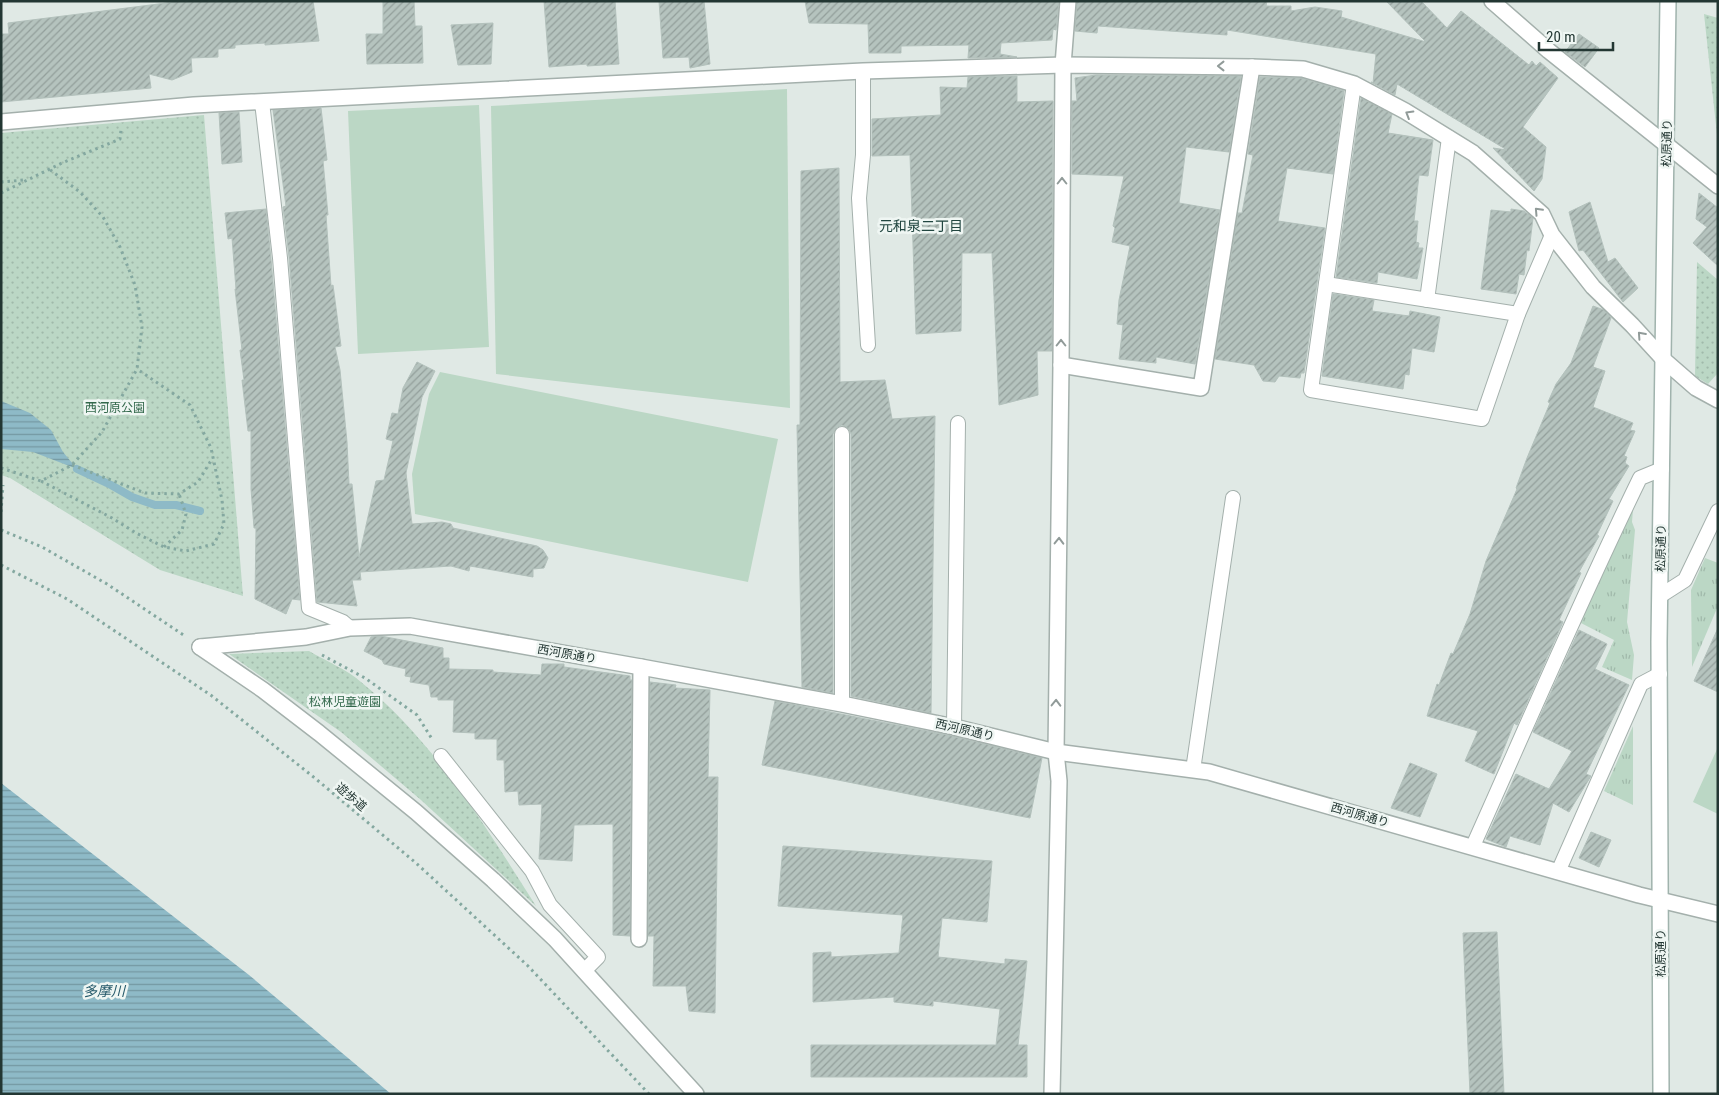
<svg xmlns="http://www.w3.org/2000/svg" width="1719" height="1095" font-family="'Roboto Condensed','Noto Sans JP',sans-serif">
<defs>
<pattern id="grass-tufts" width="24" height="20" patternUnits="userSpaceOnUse" patternTransform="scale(1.25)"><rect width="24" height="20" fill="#bbd7c5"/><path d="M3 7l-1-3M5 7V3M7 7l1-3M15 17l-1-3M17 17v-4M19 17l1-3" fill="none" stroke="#a0b9aa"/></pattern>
<pattern id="park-dots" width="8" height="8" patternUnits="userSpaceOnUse" patternTransform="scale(1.25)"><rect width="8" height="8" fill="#bbd7c5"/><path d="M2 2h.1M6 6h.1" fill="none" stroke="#a0b9aa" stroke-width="1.8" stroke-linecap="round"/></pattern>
<pattern id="water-rules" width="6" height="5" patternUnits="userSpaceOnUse" patternTransform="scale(1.25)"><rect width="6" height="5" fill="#8ebac7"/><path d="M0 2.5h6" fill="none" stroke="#7498a2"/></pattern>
<pattern id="building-hatch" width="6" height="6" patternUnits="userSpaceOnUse" patternTransform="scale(1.25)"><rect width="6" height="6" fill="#b5c3be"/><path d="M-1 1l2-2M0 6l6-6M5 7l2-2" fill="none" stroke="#939f9b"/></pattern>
</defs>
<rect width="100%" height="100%" fill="#e0e9e5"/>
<g fill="url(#grass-tufts)">
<polygon points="1634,498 1632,522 1635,530 1627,622 1634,655 1632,680 1602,667 1614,640 1579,622"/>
<polygon points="1705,558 1718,563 1718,606 1692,667 1691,590"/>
<polygon points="1633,726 1633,805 1604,791"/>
</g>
<g fill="url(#park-dots)">
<polygon points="1704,14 1718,18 1718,144"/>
<polygon points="204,115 243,596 160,570 10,478 1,475 1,133"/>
<polygon points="1697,262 1718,280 1718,373 1708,384 1695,376"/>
<path d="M309,651C326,661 346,669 361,682C435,742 485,826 536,906L421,800L341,732L229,654Z"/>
</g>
<g fill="#bbd7c5">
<polygon points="787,89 790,408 496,374 491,106"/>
<polygon points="479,105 489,347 358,354 348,111"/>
<polygon points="440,372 778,439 748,582 415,514 412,474 429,394"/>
<polygon points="1718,747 1718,814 1693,802"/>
</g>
<g fill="url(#water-rules)">
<polygon points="1,401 30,413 51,430 63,452 77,469 33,452 1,449"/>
<polygon points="1,783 249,975 391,1094 1,1094"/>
</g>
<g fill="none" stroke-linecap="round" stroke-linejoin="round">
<polyline stroke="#8ebac7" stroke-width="8" points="77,469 111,485 132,497 155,505 176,505 200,511"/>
</g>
<g fill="url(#building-hatch)" stroke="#b3c1bc">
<polygon points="182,1 313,1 319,41 265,45 265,43 235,45 235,48 218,49 218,57 191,58 192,72 172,80 149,74 151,88 1,102 1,34 9,34 8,23"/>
<polygon points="383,1 414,1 415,26 422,26 423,63 367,64 366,34 383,34"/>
<polygon points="544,1 615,1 619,64 587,66 587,64 549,67"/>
<polygon points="659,1 704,1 710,64 690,68 689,57 663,58"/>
<polygon points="805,1 1059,1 1056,30 1053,29 1052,40 1001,43 1000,54 1017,57 968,58 969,45 901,46 901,53 869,53 868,24 809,23"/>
<polygon points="1077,1 1267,1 1266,6 1291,6 1291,11 1315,7 1342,11 1341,17 1426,42 1386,1 1421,1 1447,28 1461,11 1529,65 1532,61 1536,66 1540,62 1558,78 1523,127 1546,147 1542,179 1534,191 1493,148 1507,150 1397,84 1395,95 1371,82 1373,83 1376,54 1227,30 1227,35 1098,26 1097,33 1075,31"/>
<polygon points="493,23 491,64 458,65 451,25"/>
<polygon points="1579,34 1599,48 1585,67 1565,52"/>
<polygon points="1096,75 1241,76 1229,152 1186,147 1179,203 1220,210 1195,364 1156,357 1156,363 1119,359 1123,325 1117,324 1119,300 1130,246 1112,242 1115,228 1113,226 1124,176 1072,174 1072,101 1077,101 1075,78"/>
<polygon points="1017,76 1017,102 1053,101 1052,351 1037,351 1038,395 999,405 992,253 962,253 961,331 916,334 910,155 872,156 872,119 941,115 940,87 967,88 968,77"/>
<polygon points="1260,77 1301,78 1344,91 1333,174 1287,168 1278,221 1325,228 1304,373 1301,373 1300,378 1279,376 1275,382 1263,381 1254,365 1215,359 1238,213 1242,213 1253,155 1248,154"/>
<polygon points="1361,98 1392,114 1388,133 1433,140 1428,176 1419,175 1414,221 1418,221 1416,242 1419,243 1418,248 1423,248 1417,279 1378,272 1377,283 1336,277"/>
<polygon points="321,108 327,160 323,161 328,215 326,215 331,286 333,285 341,346 335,347 340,370 347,442 349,484 352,484 359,557 376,481 384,480 393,441 386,439 392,413 398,414 403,388 417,362 435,371 422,397 406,473 412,524 442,522 451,524 453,528 537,546 543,550 548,558 544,568 533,569 533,577 470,566 469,571 451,566 360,572 361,580 352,580 357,606 317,602 289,257 283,207 286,206 273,110"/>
<polygon points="239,112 242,162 222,164 219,113"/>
<polygon points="839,168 840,382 885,380 892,419 935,416 931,713 851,696 851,434 849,429 842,425 837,427 833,434 833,693 802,687 797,425 800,425 801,171"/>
<polygon points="1699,193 1718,208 1718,266 1693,243 1707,227 1696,219"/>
<polygon points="1590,202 1608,262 1615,258 1638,288 1623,302 1583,250 1579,251 1569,212"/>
<polygon points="266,209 271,259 300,600 292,599 286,614 255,599 256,528 254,528 251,489 251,431 248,431 242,380 244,380 240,350 242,350 235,289 236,289 232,238 228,239 225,213"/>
<polygon points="1511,209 1524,211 1533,218 1529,251 1527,250 1524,275 1519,274 1516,294 1481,289 1491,210 1511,212"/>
<polygon points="1333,294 1374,300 1372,311 1409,316 1410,311 1440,317 1434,352 1412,348 1409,375 1405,374 1403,389 1322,376"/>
<polygon points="1593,306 1604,310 1611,318 1593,367 1605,371 1593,407 1633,423 1630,430 1635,431 1624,456 1627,457 1625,463 1629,466 1609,499 1613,501 1597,535 1599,536 1579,572 1581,573 1559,620 1563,622 1517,725 1514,723 1494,774 1465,761 1478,731 1427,716 1437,684 1439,685 1451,653 1453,654 1470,614 1486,561 1517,489 1516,488 1527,458 1550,403 1548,402 1556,384 1571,363"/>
<polygon points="1718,628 1718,692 1694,681"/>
<polygon points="1579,630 1607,644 1595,669 1629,685 1586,774 1591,776 1569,812 1553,803 1540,845 1510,836 1506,847 1486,839 1516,774 1549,789 1572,751 1533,732"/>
<polygon points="381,636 443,648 443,658 449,658 449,669 493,670 493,672 541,675 542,664 564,664 564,667 630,676 630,680 632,680 630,936 613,935 613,824 574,825 572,861 539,859 542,804 519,805 518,791 505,792 504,760 497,760 497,739 475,739 475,733 453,732 454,700 438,700 438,697 431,697 429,685 410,682 411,677 405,676 406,669 384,664 382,660 364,651 371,637"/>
<polygon points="650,682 676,685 675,688 710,690 708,777 718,777 715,1013 689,1011 686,986 653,986 654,936 648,936"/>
<polygon points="775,701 952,736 1042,758 1030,818 762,765"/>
<polygon points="1410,763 1437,774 1420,817 1391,808"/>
<polygon points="1591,832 1611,840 1599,867 1579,858"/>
<polygon points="783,846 992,861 987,922 942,918 938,957 1005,964 1005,959 1027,961 1018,1045 1027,1045 1027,1077 811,1077 811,1045 996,1045 1000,1009 933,1001 933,1006 894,1002 894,997 813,1002 813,953 831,952 831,957 899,953 903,915 778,906"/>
<polygon points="1497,932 1504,1094 1470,1094 1463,933"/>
</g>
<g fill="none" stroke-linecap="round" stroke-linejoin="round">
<defs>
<g id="service">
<polyline points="863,71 863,155 859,198 868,345"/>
<polyline points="1354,84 1311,390 1482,419 1518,314 1552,235"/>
<polyline points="262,102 280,258 309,608 343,622 350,628"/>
<polyline points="1326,284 1518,314"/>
<polyline points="1427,300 1449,138"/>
<polyline points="1660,596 1685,580 1718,511"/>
<polyline points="842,704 842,434"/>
<polyline points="954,727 958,423"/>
<polyline points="441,756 532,871 550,905 598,957 584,971"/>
<polyline points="1193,770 1233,498"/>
<path d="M1473,846C1528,723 1581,599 1640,478L1662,469"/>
<polyline points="1558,872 1641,684 1660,674"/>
</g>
<g id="minor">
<polyline points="1492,1 1549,51 1718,186"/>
<polyline points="1,122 194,105 863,71 1063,65 1252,67 1303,69 1354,84 1405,111 1473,153 1542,214 1552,235 1593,287 1632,325 1665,361 1696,388 1718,400"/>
<polyline points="1061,365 1201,388 1252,67"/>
<polyline points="200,647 306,637 350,628 410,626 641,667 842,704 954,727 1056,752 1209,772 1639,895 1718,914"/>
<polyline points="200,647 263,690 319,733 416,812 493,880 555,939 696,1094"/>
<polyline points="639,939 641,667"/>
<polyline points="1052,1094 1059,781 1056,752 1061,365 1063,65 1068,1"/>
</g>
<polyline id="secondary" points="1661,1094 1659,642 1668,1"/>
</defs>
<use href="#service" stroke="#a4b0ac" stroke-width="16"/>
<use href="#minor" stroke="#a4b0ac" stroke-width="18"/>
<use href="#secondary" stroke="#a0b3ad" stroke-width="18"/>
<g stroke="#84a8a0" stroke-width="3" stroke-dasharray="2.5 4" stroke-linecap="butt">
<polyline points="1,182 24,180"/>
<polyline points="1,193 62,163 120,139 121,130"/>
<polyline points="72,465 145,493 179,494 198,482 212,459"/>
<polyline points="1,468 41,481 72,465 102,432 137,369 142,327 135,285 120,247 103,217 80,192 49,169"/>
<polyline points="41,481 112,518 136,533 164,547 186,551 214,544 224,524 222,500 211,448 190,405 137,369"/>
<polyline points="1,512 3,485"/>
<polyline points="1,530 42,547 107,584 185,636"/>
<polyline points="164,547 182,530 186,514 179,494"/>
<polyline points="1,565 67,599 212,696 316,779 416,863 528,966 649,1094"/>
<polyline points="322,655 365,678 417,715 432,739"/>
</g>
<use href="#service" stroke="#fff" stroke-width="14"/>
<use href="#minor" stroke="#fff" stroke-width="15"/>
<use href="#secondary" stroke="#fff" stroke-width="15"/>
</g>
<defs><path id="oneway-chevron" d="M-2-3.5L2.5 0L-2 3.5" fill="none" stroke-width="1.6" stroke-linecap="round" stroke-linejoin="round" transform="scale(1.25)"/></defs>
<g stroke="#919b99">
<use href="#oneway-chevron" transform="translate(1221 66) rotate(-180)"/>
<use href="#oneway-chevron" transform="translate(1409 114) rotate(-149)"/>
<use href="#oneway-chevron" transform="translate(1062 181) rotate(-90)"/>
<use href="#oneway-chevron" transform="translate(1538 211) rotate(-133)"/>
<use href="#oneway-chevron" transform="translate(1641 335) rotate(-132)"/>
<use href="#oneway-chevron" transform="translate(1061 343) rotate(-90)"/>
<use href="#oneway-chevron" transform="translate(1059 541) rotate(-89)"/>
<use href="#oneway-chevron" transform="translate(1056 703) rotate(-89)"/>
</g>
<g text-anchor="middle" stroke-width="5" stroke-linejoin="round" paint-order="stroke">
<g font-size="12" fill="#233733" stroke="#eff6f3">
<text transform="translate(1667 143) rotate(-89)" y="4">松原通り</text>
<text transform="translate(1661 548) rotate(-89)" y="4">松原通り</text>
<text transform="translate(567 654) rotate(10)" y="4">西河原通り</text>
<text transform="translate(965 730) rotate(13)" y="4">西河原通り</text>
<text transform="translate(351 797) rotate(40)" y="4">遊歩道</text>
<text transform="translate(1360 815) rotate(16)" y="4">西河原通り</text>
<text transform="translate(1661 953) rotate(-90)" y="4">松原通り</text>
</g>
<g font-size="12" fill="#32684b" stroke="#eff6f3">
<text x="115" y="412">西河原公園</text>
<text x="345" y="706">松林児童遊園</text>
</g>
<g font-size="14" fill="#214640" stroke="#eff6f3">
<text x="921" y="231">元和泉二丁目</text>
</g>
<g font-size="14" font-style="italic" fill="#25596a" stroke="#eff6f3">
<text x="104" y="996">多摩川</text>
</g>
</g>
<rect width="1719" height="1095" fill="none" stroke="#233733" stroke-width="5"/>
<path d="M1539 42v8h74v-8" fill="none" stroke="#233733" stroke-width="2.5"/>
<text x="1546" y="42" font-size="15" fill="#233733" stroke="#eff6f3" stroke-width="4" paint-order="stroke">20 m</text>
</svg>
